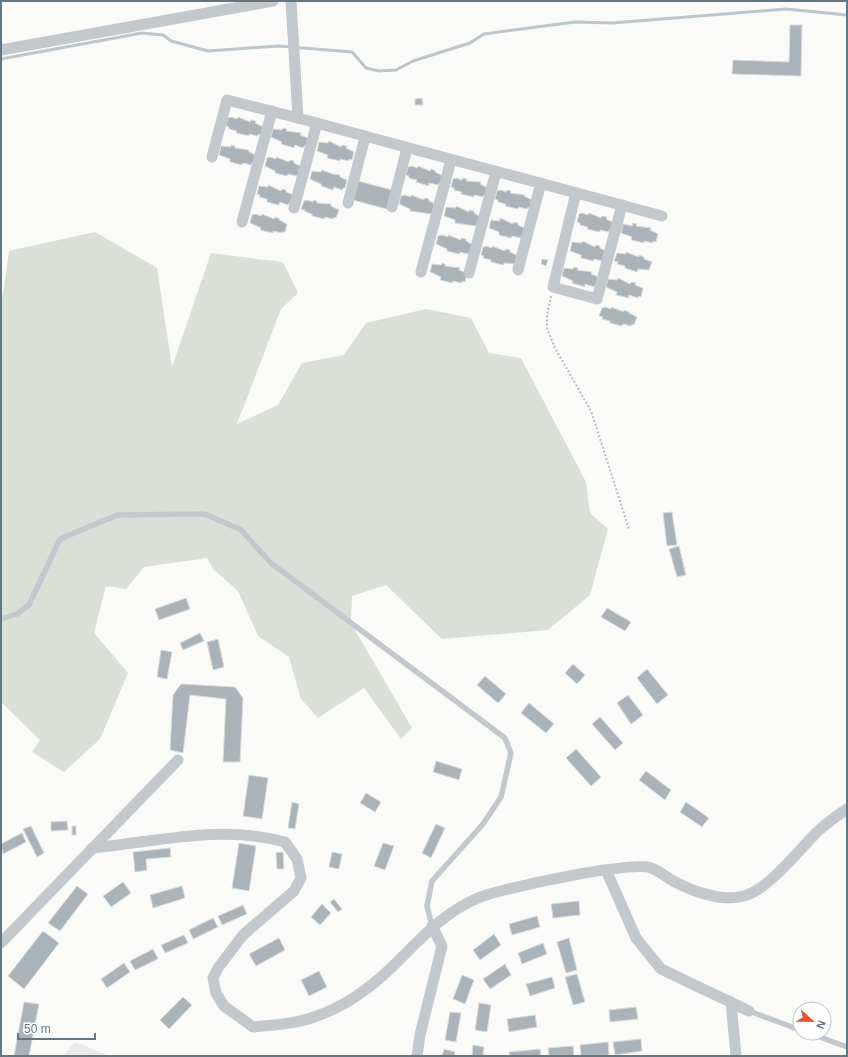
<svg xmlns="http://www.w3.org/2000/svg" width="848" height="1057" font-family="Arial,sans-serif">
<rect width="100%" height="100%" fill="#fafaf8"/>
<polygon fill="#e8e9e9" points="75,1042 110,1056 63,1056"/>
<polygon fill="#dadfd7" points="95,232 157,268 172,367 211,253 283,262 298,293 281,309 237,424 278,405 302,363 344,355 366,323 426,309 471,318 489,353 521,358 586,482 590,513 608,529 590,595 548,630 442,639 386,585 352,596 351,623 412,728 401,739 364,688 318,718 301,699 289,657 258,636 238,591 213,569 207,558 144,567 126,589 106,586 94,633 128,673 100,739 64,772 32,752 40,740 1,702 1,294 3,294 9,251"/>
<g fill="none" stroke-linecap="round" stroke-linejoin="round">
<polyline stroke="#bbc7cb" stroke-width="3" points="1,59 142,33 163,35 171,41 208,51 279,46 352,52 366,68 379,71 396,70 413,61 470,43 484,34 575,22 612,23 786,9 847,15"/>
</g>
<g fill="#aab3b9" stroke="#dcdcda">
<polygon points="790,25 802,25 801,76 732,74 733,60 789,62"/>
<polygon points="422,98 423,105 415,105 415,99"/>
<polygon points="231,117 237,119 238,117 250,122 251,120 256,121 255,123 263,127 261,135 258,134 258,136 249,134 249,136 236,133 237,131 229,129 229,127 226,126 228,118"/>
<polygon points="283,128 287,129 286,131 301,133 300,135 308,138 306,146 304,146 303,148 295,145 294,148 281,144 282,142 271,137 273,129 282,130"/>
<polygon points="329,141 341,147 342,145 347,146 346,148 354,152 352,160 349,159 349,161 340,159 340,161 327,158 328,155 317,151 319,142 328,143"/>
<polygon points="231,145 235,146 235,148 249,150 249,152 256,155 254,164 252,163 251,165 243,163 242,165 230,162 230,159 219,155 221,146 231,147"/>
<polygon points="270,157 276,159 276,157 289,162 290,160 294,161 294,163 302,167 300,175 297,175 297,176 288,174 287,176 275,173 275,171 265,166 267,158"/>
<polygon points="412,166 417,168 418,166 430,171 431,169 436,171 435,172 443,176 441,184 438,184 438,185 429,183 429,186 416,182 417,180 409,178 409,176 406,175 408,167"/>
<polygon points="322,170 335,175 335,174 340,175 340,177 347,180 345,188 343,188 342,190 334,187 333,190 321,186 321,184 310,179 312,171 321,172"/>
<polygon points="456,178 462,180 463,178 467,179 466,181 481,182 480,184 488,188 486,196 483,195 483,197 474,195 474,197 461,194 462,192 454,190 454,188 451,187 453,179"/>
<polygon points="358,181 392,190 387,209 353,200"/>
<polygon points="268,185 281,191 282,189 286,190 286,192 294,195 292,204 289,203 288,205 280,202 279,205 267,202 267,199 259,197 260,195 257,194 259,186 268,187"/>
<polygon points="501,190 506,192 507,190 511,191 510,193 525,195 524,196 532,200 530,208 528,207 527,209 519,207 518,209 505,206 506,204 498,202 498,200 495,199 497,191"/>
<polygon points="405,195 411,197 411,195 424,200 424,198 429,199 429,201 437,205 431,214 410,211 410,209 399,204 401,196"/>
<polygon points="307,200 313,202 313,200 317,201 317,203 331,204 331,206 339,210 336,218 334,217 333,219 325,217 324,219 312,216 312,214 304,211 305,210 301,209 304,201"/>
<polygon points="456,206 469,212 469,210 474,211 474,213 481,217 476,226 455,223 455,220 444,216 446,207 456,208"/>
<polygon points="582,213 588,215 589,213 601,218 602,216 607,217 606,219 614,223 612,231 609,230 609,232 600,230 600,232 587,229 588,227 580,225 580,223 577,222 579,214"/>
<polygon points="256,214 261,216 262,214 274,219 275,217 280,219 279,220 287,224 285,232 282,232 282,233 273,231 273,233 260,230 261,228 250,223 252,215"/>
<polygon points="500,218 513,224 513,222 518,223 518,225 526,229 524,237 521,236 521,238 512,236 511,238 499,235 499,232 489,228 491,220 500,221"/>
<polygon points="633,223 637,224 636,226 651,228 650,230 658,234 656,242 653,241 653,243 644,241 644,243 631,240 632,237 621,233 623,224 632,226"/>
<polygon points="442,235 448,237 448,235 461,240 461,238 466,239 466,241 473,245 471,253 469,252 468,254 460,252 459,254 447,251 447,249 436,244 438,236"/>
<polygon points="582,241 595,247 595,245 600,246 600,248 607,252 602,261 594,259 593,261 581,258 581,255 570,251 572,242 582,243"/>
<polygon points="486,246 492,248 492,246 505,251 505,249 510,250 510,252 518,256 516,264 504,263 503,265 491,262 491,260 483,258 484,256 481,255 483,247"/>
<polygon points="626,252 639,257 639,255 644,257 644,259 652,262 649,270 638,269 637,272 625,268 625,266 617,264 618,262 614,261 617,253 626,254"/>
<polygon points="542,259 548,260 546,266 541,264"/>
<polygon points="442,263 445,264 445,266 460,268 459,270 467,273 465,282 462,281 462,283 453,281 452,283 440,280 441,277 430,272 432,264 441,265"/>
<polygon points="574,267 578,268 577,270 592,272 591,274 599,277 597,285 595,285 594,287 585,284 585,287 572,283 573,281 562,276 564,268 573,269"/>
<polygon points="618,278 630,284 631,282 636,283 635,285 643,288 641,297 638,296 638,298 629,295 629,298 616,295 617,292 606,287 608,279 617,280"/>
<polygon points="605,307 611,309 611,307 624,312 624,310 629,312 629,313 637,317 634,325 632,324 631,326 623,324 622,326 610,323 610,321 602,319 603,317 599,316 602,308"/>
<polygon points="672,512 677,545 667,546 663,513"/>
<polygon points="679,546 686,575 677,577 669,549"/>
<polygon points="186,598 190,609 159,620 155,609"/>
<polygon points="607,608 631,622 625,631 601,617"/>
<polygon points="200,633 204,641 183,650 180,643"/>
<polygon points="218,639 224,667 213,670 207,642"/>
<polygon points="161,650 172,652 167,679 157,677"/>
<polygon points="573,664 585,675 577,684 565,673"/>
<polygon points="647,669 668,695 657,704 637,678"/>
<polygon points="485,676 506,694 498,703 477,685"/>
<polygon points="181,684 235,687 243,698 240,762 223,762 226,699 190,695 183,753 170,750 173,695"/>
<polygon points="628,695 643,715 631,724 617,703"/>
<polygon points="529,703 554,724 546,733 521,713"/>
<polygon points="600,717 623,743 615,750 592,724"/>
<polygon points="576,749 601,777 591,786 566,758"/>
<polygon points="436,761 462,769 459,780 433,772"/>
<polygon points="646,771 671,790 665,800 639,780"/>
<polygon points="249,775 268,778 262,819 243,816"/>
<polygon points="366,793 381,802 375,812 360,803"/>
<polygon points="292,802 299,804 295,829 288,828"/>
<polygon points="686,802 709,818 702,827 680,812"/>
<polygon points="67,821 68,830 51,831 51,822"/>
<polygon points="436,824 445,828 431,858 422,853"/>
<polygon points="31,826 44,853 37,857 23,829"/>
<rect x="72" y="826" width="4" height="9"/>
<polygon points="22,833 26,842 3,854 1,844"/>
<polygon points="239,843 256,846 249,891 232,888"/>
<polygon points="383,843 394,846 385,870 374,866"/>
<polygon points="170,848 171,857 146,859 147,870 135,872 133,852"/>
<polygon points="283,852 284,869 277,869 276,853"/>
<polygon points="332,852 342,854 339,869 329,867"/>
<polygon points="123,882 131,893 111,907 103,896"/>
<polygon points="77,886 88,894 60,931 48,923"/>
<polygon points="182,886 185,898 153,908 150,895"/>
<polygon points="334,899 342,909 338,912 330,902"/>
<polygon points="579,901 580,915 553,918 551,904"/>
<polygon points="322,904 331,913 320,925 311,917"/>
<polygon points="243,905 247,914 222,925 218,916"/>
<polygon points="537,916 540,927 512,935 509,924"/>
<polygon points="213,918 218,927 193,939 189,930"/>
<polygon points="43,931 59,943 24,989 8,976"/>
<polygon points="494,934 501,945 480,960 473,950"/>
<polygon points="184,935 188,943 165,953 161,945"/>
<polygon points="279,938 285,950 256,966 249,954"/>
<polygon points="569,938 577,970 566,973 557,942"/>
<polygon points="543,943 547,954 522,964 518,953"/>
<polygon points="153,949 158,959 135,970 130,961"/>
<polygon points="124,963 130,972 107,988 101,979"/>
<polygon points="505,964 511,975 490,989 483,979"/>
<polygon points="319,971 327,987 309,996 301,980"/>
<polygon points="577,974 585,1002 573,1005 565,977"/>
<polygon points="462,975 474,980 465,1004 453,999"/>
<polygon points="552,977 555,988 530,996 526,984"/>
<polygon points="183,997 192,1005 169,1029 160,1020"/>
<polygon points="24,1002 39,1004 29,1056 14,1056"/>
<polygon points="479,1003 491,1005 487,1032 475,1030"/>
<polygon points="636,1007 638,1019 610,1022 609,1010"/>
<polygon points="450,1012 461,1013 456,1042 445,1040"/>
<polygon points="535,1015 537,1027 509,1032 507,1019"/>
<polygon points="641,1039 642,1051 615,1055 613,1042"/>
<polygon points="608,1042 609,1055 581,1056 580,1045"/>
<polygon points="473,1045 484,1047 483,1056 472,1056"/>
<polygon points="573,1046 574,1056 549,1056 548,1048"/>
<polygon points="444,1049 455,1052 454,1056 442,1056"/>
<polygon points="540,1049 541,1056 510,1056 509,1052"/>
</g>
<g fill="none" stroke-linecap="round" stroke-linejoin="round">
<polyline stroke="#bbbfc2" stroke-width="2" stroke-dasharray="2 2" stroke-linecap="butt" points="551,296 547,315 547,328 555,348 591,411 629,529"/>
<g stroke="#c3c8cc" stroke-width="5.5">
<polyline points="1,619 17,614 29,605 60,539 117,515 205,514 241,530 271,563 505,738 511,753 501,797 483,824 432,881 427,906 432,926"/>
<polyline points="749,1011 800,1030"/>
<polyline points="809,1033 847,1047"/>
</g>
<g stroke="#c3c8cc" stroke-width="11">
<polyline points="291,1 298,118 662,216"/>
<polyline points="1,50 273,1"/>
<polyline points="212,157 227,100 298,118"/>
<polyline points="576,193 553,287 597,299 622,205"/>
<polyline points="348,203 365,137"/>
<polyline points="392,207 407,148"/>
<polyline points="294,208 317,123"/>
<polyline points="242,222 272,111"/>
<polyline points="518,270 541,183"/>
<polyline points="421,272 451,160"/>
<polyline points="469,273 496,172"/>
<path d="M92,848C156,842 221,824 285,842L297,859L301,878L294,891L243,935L218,968L213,978L216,993L224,1006L253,1027C273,1025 295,1024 314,1017C342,1008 370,988 391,968C418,942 442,913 478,898C502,888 631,861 651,868C660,871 667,878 675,882C695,892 722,902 744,896C768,890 799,850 817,832C827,823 836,816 847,809"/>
<polyline points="606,870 636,938 661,969 749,1011"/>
<polyline points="1,943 178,760"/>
<polyline points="731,1002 736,1056"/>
<polyline points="417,1056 420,1035 442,946 432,926"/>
</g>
</g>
<rect width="848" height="1057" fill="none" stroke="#657683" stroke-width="4"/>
<g transform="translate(812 1021) rotate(112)"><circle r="19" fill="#ffffff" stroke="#c1c8cd"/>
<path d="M0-3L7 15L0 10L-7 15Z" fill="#e4572e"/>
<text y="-6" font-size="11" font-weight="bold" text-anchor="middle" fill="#657683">N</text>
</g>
<path d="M18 1033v6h77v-6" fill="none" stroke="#657683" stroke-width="2"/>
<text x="24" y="1033" font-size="12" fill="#657683" stroke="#ffffff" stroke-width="3" paint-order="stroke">50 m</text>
</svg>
